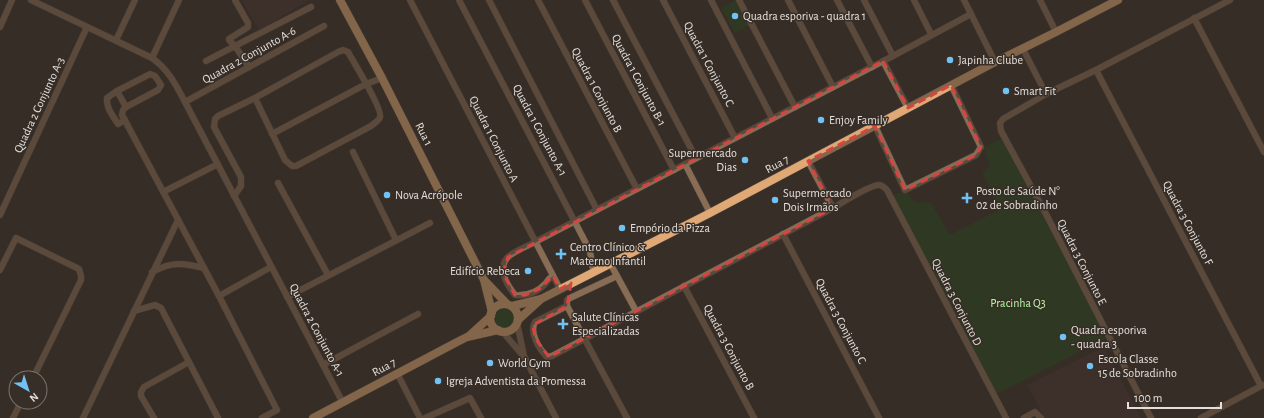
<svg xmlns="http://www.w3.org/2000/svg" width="1264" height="418" font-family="'Alegreya Sans',sans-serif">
<rect width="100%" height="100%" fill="#372e27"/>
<g fill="#46322e">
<polygon points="242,0 309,0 259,30"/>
<polygon points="1104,347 1141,418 1045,418 1027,385"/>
</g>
<g fill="#25461e">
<polygon points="736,0 749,25 735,33 721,8"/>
<polygon points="1002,138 1107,338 996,394 892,196 905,190 914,202 931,203 950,235 1001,209 982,173 990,166 984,148"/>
<circle cx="504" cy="317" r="11"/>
</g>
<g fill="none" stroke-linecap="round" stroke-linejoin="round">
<defs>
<g id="minor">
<path d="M31,0L152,58C168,69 176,85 185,102L343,403"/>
<polyline points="410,0 560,289"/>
<path d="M459,0L589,249C592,257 591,264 594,272"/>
<polyline points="489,0 597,210"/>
<polyline points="538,0 637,189"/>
<polyline points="585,0 674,170"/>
<polyline points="613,0 696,158"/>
<polyline points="663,0 735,138"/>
<polyline points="711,0 772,118"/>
<polyline points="739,0 795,107"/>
<polyline points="788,0 833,87"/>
<polyline points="837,0 872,67"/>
<polyline points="864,0 893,56"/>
<polyline points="914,0 931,34"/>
<polyline points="964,0 995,62"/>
<polyline points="1040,0 1056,32"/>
<polyline points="1194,18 1264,152"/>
<polyline points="0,27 12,0"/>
<polyline points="116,40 135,0"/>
<polyline points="1023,49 1046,94 1003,119 1000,123 1001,131 1047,216 1151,418"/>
<polyline points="152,58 179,0"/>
<polyline points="206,61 235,46 229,40 229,39 248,27 248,23 235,0"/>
<polyline points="883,61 908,108"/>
<polyline points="249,67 235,46 311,7"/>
<polyline points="1096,70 1261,386"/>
<polyline points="117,91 150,74 155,76 161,85 158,90 126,107 123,110 122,115 219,296 277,410 262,418"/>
<polyline points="1046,94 1096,70 1230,0"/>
<polyline points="185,102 324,26"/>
<path d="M125,120L118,124C113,116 106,108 107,98L117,91L126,107"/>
<polyline points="875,126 905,190 976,155 981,147 951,85"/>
<polyline points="272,134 366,84 382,78"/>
<polyline points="353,152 396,240"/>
<polyline points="808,161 833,208"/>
<polyline points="685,164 710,213"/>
<polyline points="278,183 328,275"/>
<polyline points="163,192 218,164"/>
<path d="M234,196L241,186V177L214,127L215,119L218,116L255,98L338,52L343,50L348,52C353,61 383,110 380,117C379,121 374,123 371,126L296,166H292L285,160L255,98"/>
<polyline points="0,215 87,27"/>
<polyline points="783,234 879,418"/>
<polyline points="610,263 636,311"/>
<polyline points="0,270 16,238 79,269 81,276 81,280 33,378"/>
<path d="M152,272C173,261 183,263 204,268"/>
<path d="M553,276C549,278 549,279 546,283C538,292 527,296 515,295C507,285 497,270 507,258C512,252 528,246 535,242L893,56L971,14"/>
<polyline points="617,276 570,298 567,300 567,306 627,418"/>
<polyline points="684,286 754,418"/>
<polyline points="219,296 271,267"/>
<polyline points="287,297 430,223"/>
<path d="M567,306L535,322C529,332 539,349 547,357L552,356L833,208C842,203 869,185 879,185C882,185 884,187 887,190L1006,418"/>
<polyline points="134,311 155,305 161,308 218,418"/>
<polyline points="517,323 524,356"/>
<polyline points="502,331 525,358 556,418"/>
<polyline points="323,365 418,314"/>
<polyline points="397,373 420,418"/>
<polyline points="13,418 21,402"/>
<polyline points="83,418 178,220"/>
<polyline points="154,418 141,396 141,392 144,387 189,362"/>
<polyline points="425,418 470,398 481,418"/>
<polyline points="1024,418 1035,412 1041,418"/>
<polyline points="1201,418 1263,385"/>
</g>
<g id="major">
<polyline points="340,0 382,78 484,280 492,312"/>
<polyline points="485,281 507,304"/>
<circle cx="504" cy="318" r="14"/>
<polyline points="512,306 541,299 710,213 995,62 1056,32 1118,0"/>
<polyline points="518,320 541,299"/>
<polyline points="469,336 491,316"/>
<polyline points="313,418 459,341 467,337 498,330"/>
</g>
</defs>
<use href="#minor" stroke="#534a44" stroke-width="7"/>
<use href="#major" stroke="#534a44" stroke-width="9"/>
<use href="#minor" stroke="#886d54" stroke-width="6"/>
<use href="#major" stroke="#e0a874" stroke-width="8"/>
</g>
<path d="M0 0H1264V418H0ZM883,61L908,108L951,85L981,147L976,155L905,190L875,126L808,161L833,208L549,357L535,338L533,325L567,306L571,283L560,289L553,276L539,289L525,295H515L503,273L508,257Z" fill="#372e27" fill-opacity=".55" fill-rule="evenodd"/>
<path fill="none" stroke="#d84343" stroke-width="3" stroke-dasharray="8 5" stroke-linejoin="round" d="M883,61L908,108L951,85L981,147L976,155L905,190L875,126L808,161L833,208L549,357L535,338L533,325L567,306L571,283L560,289L553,276L539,289L525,295H515L503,273L508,257Z"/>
<g fill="#70c1f4" stroke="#372e27" stroke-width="1.5">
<circle cx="735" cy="16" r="4"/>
<circle cx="950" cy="60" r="4"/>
<circle cx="1006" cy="91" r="4"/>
<circle cx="821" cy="120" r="4"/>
<circle cx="745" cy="160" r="4"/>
<circle cx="387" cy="195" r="4"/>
<path d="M965 192h4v4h4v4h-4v4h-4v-4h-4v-4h4z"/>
<circle cx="775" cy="200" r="4"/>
<circle cx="622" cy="228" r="4"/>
<path d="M559 248h4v4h4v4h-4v4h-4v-4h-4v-4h4z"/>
<circle cx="528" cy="271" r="4"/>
<path d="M561 318h4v4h4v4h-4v4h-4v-4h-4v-4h4z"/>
<circle cx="1063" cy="337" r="4"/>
<circle cx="490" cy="363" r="4"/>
<circle cx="1090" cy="366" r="4"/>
<circle cx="438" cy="381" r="4"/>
</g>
<g text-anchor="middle" stroke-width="3" stroke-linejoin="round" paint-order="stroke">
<g font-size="12" fill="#e5dfdb" stroke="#372e27" text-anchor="start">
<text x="743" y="20">Quadra esporiva - quadra 1</text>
<text x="958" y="64">Japinha Clube</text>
<text x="1014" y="95">Smart Fit</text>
<text x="829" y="124">Enjoy Family</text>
<text x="737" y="157" text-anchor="end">Supermercado<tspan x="737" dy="14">Dias</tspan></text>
<text x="976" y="195">Posto de Saúde N°<tspan x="976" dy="14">02 de Sobradinho</tspan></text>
<text x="783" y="197">Supermercado<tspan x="783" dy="14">Dois Irmãos</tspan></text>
<text x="395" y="199">Nova Acrópole</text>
<text x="630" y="232">Empório da Pizza</text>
<text x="570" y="251">Centro Clínico &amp;<tspan x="570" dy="14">Materno Infantil</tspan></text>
<text x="520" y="275" text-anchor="end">Edifício Rebeca</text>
<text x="572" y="321">Salute Clínicas<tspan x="572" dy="14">Especializadas</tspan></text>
<text x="1071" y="334">Quadra esporiva<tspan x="1071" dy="14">- quadra 3</tspan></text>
<text x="1098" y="363">Escola Classe<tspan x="1098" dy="14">15 de Sobradinho</tspan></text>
<text x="498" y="367">World Gym</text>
<text x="446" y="385">Igreja Adventista da Promessa</text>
</g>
<g font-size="12" fill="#e5dfdb" stroke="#372e27">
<text transform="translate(249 55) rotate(-29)" y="4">Quadra 2 Conjunto A-6</text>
<text transform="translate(709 64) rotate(62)" y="4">Quadra 1 Conjunto C</text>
<text transform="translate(639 80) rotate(62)" y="4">Quadra 1 Conjunto B-1</text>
<text transform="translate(597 90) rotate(62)" y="4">Quadra 1 Conjunto B</text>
<text transform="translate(39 105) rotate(-65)" y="4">Quadra 2 Conjunto A-3</text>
<text transform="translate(540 130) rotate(62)" y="4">Quadra 1 Conjunto A-1</text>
<text transform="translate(424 134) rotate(63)" y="4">Rua 1</text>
<text transform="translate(494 139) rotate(63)" y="4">Quadra 1 Conjunto A</text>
<text transform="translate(777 164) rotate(-28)" y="4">Rua 7</text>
<text transform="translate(1188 223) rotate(62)" y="4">Quadra 3 Conjunto F</text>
<text transform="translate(1082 262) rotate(63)" y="4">Quadra 3 Conjunto E</text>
<text transform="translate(957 302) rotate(63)" y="4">Quadra 3 Conjunto D</text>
<text transform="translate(841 321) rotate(62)" y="4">Quadra 3 Conjunto C</text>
<text transform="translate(317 330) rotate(62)" y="4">Quadra 2 Conjunto A-1</text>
<text transform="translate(729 347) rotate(62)" y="4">Quadra 3 Conjunto B</text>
<text transform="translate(384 367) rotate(-28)" y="4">Rua 7</text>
</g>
<g font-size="12" fill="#b0fba0" stroke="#372e27">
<text x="1018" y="307">Pracinha Q3</text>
</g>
</g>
<g transform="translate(28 390) rotate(141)"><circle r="19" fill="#372e27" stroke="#7d756f"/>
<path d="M0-3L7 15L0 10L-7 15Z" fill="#70c1f4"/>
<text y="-6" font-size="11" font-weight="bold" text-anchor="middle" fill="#e5dfdb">N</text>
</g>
<path d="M1128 402v6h93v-6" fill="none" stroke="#e5dfdb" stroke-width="2"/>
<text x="1134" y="402" font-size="12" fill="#e5dfdb" stroke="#372e27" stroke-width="3" paint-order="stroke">100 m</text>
</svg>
